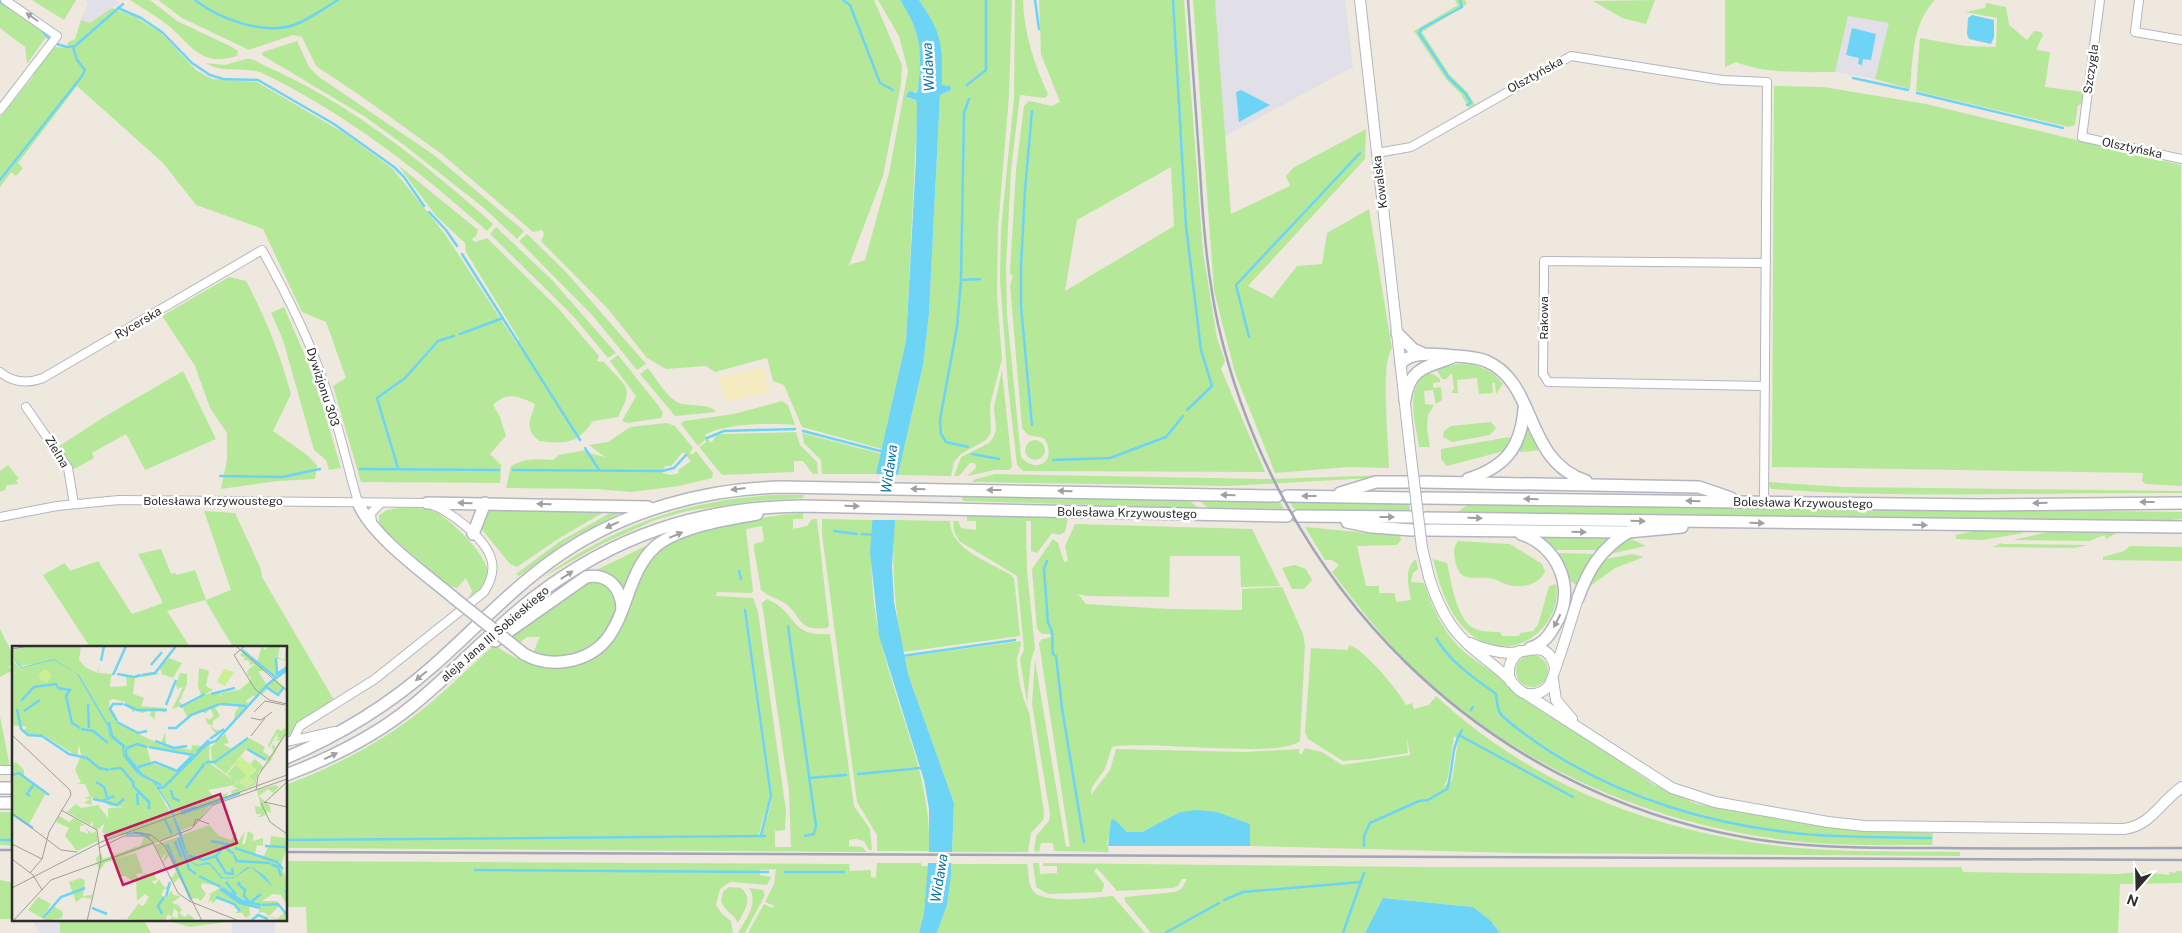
<svg xmlns="http://www.w3.org/2000/svg" width="2182" height="933" font-family="'Public Sans',sans-serif">
<rect width="100%" height="100%" fill="#efe8df"/>
<g fill="#e1dfe7">
<polygon points="86,0 115,0 119,3 90,23 81,20 88,4"/>
<polygon points="1215,0 1345,0 1353,67 1225,136"/>
<polygon points="1848,16 1889,23 1875,79 1835,72"/>
<polygon points="32,919 60,919 60,933 40,933"/>
<polygon points="247,919 275,919 275,933 232,933 232,923"/>
</g>
<g fill="#b6e899" fill-rule="evenodd">
<polygon points="0,0 43,28 48,34 27,64 25,47 0,28"/>
<polygon points="32,0 76,0 64,20"/>
<path d="M130,0H150L177,21L230,46L238,51L237,56C201,67 193,47 169,26C157,17 143,8 130,0Z"/>
<path d="M158,0H874L902,65L901,84L883,176L849,265L865,260L889,173L908,71L899,36L878,0H900C923,37 922,48 918,90L907,98L917,100V119L906,341L882,449L802,427L784,385L773,381L767,358L715,372L706,366L666,369L647,358L608,309L541,241L544,234L542,230L533,232L443,155L358,94L316,66L302,37L293,35L249,50L182,18Z"/>
<polygon points="919,0 1012,0 1009,96 998,227 997,295 1002,359 990,405 991,433 986,440 961,454 954,462 951,476 898,475 923,365 929,314 940,95 951,90 942,85 929,16"/>
<path d="M1015,0H1023C1024,33 1034,64 1048,94L1045,98L1020,95L1011,170L1006,267L1007,314L1021,457C1038,476 1058,459 1044,438L1028,435L1022,428L1010,285L1013,276L1010,273L1016,170L1024,106L1029,101L1052,106L1060,102L1041,54L1039,0H1184L1203,252L1217,338L1225,361L1221,369L1265,472L1023,471L1017,465L1008,386L1000,280L1001,229L1014,98ZM1171,167L1174,226L1065,291L1077,220Z"/>
<path d="M1193,0H1215L1231,214L1290,186L1286,176L1293,168L1366,129L1365,159L1248,286L1272,298L1297,266L1322,264L1327,233L1369,209L1392,349C1380,362 1389,446 1389,468L1349,467L1275,473L1235,373L1214,291Z"/>
<polygon points="1455,0 1465,0 1467,4 1422,32 1449,74 1468,93 1475,105 1469,108 1461,94 1446,79 1414,31 1458,5"/>
<polygon points="1655,0 1646,24 1622,18 1593,1"/>
<path d="M1725,0H1935C1912,24 1913,57 1910,89L1875,79L1889,23L1848,16L1835,72C1802,72 1767,74 1736,62L1725,67Z"/>
<polygon points="1986,3 2006,7 2009,25 2027,40 2034,31 2041,32 2043,35 2036,50 2050,52 2045,87 2084,92 2082,104 2078,105 2075,125 2069,127 1916,91 1920,38 1965,46 1996,47 1997,18 1965,12 1985,8"/>
<path d="M112,8L135,17L160,32L196,70L212,79L257,82L344,133L393,169L445,234L517,344L519,339L466,252L465,243L436,216L398,165L478,230L476,236L472,239L475,242L487,238L558,308L599,356L597,361L604,362C626,388 635,385 618,417L593,421C577,444 566,444 539,441C524,428 530,421 535,404C519,396 506,391 493,405L500,417L506,436L490,454L501,465L500,483L361,482L333,386L346,378L326,322L302,312L263,229L196,205L163,163L77,86L18,163L23,168L16,176L11,172L0,187V117L32,78L38,64L53,47L70,48L67,43L75,39L81,20L90,23Z"/>
<polygon points="297,41 309,67 319,77 434,155 524,231 517,239 484,208 404,145 364,116 262,55 263,52"/>
<path d="M246,59C253,58 257,62 263,65C347,101 425,163 493,224L487,231C421,172 345,113 264,74C245,65 225,75 206,63L225,65Z"/>
<polygon points="1774,86 1823,87 1926,104 2181,165 2182,486 2146,484 2142,481 2143,473 1772,467"/>
<polygon points="496,227 552,280 616,353 608,358 573,316 490,234"/>
<polygon points="527,234 566,272 646,364 637,370 593,316 519,241"/>
<path d="M229,277L246,281C266,318 280,354 291,394L273,431L306,454L317,465L315,479L278,481L221,489L227,460V433L210,408L195,366L162,316Z"/>
<polygon points="284,307 314,377 341,468 329,470 326,460 314,450 283,340 271,313"/>
<polygon points="618,355 658,405 663,413 661,418 627,423 622,421 636,396 610,361"/>
<path d="M1458,364C1477,364 1492,369 1503,384L1496,394L1495,383H1492L1493,393L1479,394L1477,378L1457,380L1458,393H1451L1454,389L1452,373L1446,379H1442L1436,369Z"/>
<path d="M648,368C657,379 666,397 679,403C689,407 711,403 716,412L675,416L640,374Z"/>
<polygon points="1002,370 1012,467 1009,470 995,470 967,476 976,468 975,463 970,463 959,476 954,476 961,457 989,443 993,438 996,430 994,407"/>
<polygon points="183,371 216,439 145,470 126,434 92,453 94,458 74,469 58,447 104,417"/>
<path d="M1427,373L1433,374L1440,379V382L1433,383V388L1441,387L1442,400L1436,404L1433,390L1424,391L1425,404L1434,405L1428,415L1427,429L1430,447H1419C1416,424 1404,388 1427,373Z"/>
<path d="M782,401L788,405L795,425C771,423 725,423 705,435L711,443L717,435L723,434L796,432L800,445L817,462L818,474H813L803,461H794V472L722,475L699,447L706,442L705,440L698,446L681,424L684,421L734,414Z"/>
<polygon points="1526,421 1542,450 1520,452 1518,449"/>
<polygon points="1491,422 1496,428 1490,435 1452,442 1443,437 1444,431 1451,426"/>
<path d="M667,423L675,426L693,448L690,452L692,455L696,451L713,473L712,478L679,486L631,492L596,489L506,488L511,466C526,458 537,459 553,460L559,455L586,450L592,454L605,457L589,445L608,442L630,427ZM683,452L691,461L678,470L679,473L671,475L662,473L665,466H671Z"/>
<polygon points="802,433 882,454 876,474 822,474 821,460 804,443"/>
<polygon points="1509,437 1511,441 1508,450 1447,466 1441,459 1441,449"/>
<circle cx="1035" cy="450" r="10"/>
<polygon points="8,465 19,479 16,480 18,484 7,485 5,490 0,492 0,471"/>
<polygon points="995,474 1268,479 1389,475 1389,477 1230,486 973,482 973,480"/>
<path d="M1767,482L1845,487L2178,491H2182V493C2045,492 1908,499 1771,489Z"/>
<path d="M774,495H804L803,498L755,501L687,511L655,520L602,544L542,578C614,526 685,500 774,495Z"/>
<polygon points="962,496 1189,500 1198,508 963,501"/>
<polygon points="1199,500 1279,500 1284,509 1208,508"/>
<polygon points="1289,501 1409,502 1410,512 1294,509"/>
<polygon points="1469,503 2182,512 2182,519 2147,522 1457,513"/>
<path d="M399,508C410,508 423,507 433,511C449,517 488,556 488,573C487,586 477,593 468,600L472,591L466,578L457,588L449,586L384,530L379,522V515L387,510Z"/>
<polygon points="492,510 606,511 561,537 517,567 510,564 480,527 486,513"/>
<polygon points="204,511 235,513 261,569 262,577 334,700 297,722 291,735 286,736 286,647 233,647 205,600 167,611 190,647 84,647 88,644 43,575 65,563 70,571 98,561 132,614 163,603 138,554 161,549 171,574 175,573 177,575 195,570 206,600 231,590"/>
<polygon points="612,512 622,512 570,539 519,576 516,574 559,542"/>
<path d="M803,513V519H793V529L807,526L812,519H817L829,626L827,628C797,631 804,619 786,604C778,598 768,597 761,590L754,549V544L764,541L762,526L746,529L753,591L751,593L717,592L716,596L753,598L758,612L786,811L785,830L775,831V847H791L789,792L762,603L767,599C799,613 788,637 830,634L854,806L870,829L872,850H869L864,841L856,839L849,840V846L862,847L867,852L286,848V785C330,768 371,748 409,720C439,698 465,671 493,646L495,645C526,669 571,679 602,650C607,646 613,642 616,637C626,621 635,570 646,560C653,554 662,545 670,541C677,537 687,535 695,533C730,524 767,515 803,513ZM744,611H746L772,794C772,809 763,822 762,837L759,836C761,822 768,809 770,795Z"/>
<polygon points="967,515 1068,518 1065,532 1059,535 1052,533 1037,553 1031,551 1031,521 1026,521 1027,571 1035,648 1031,660 1027,703 1020,659 1024,650 1017,576 959,541 954,531 953,521 958,521 961,528 976,530 976,521 967,521"/>
<path d="M822,519L873,520C870,558 871,599 880,637C896,710 932,776 929,851H877V835L857,802L822,534Z"/>
<path d="M894,520L950,521C950,550 990,562 1011,575L1014,578L1020,636L903,652C894,607 892,565 894,520Z"/>
<path d="M1075,524L1252,529L1280,586L1241,587L1240,556H1170L1169,597L1086,596L1078,594L1086,604L1168,609L1242,610V589L1282,587L1303,634L1305,646L1300,741C1279,759 1148,740 1112,747L1105,769L1092,787L1091,795L1110,770L1116,749L1246,752L1299,749V754H1302L1305,748L1322,752L1342,765L1410,755L1407,738L1408,753L1369,759L1343,761L1308,739L1305,732L1311,648L1348,650L1349,645C1364,649 1399,691 1406,705L1412,703L1414,709L1429,705L1436,696C1529,782 1639,825 1763,844C1828,853 1895,851 1960,852V856L1517,853L1250,846L1249,824L1180,812L1142,832H1127L1114,819L1107,843L1109,852L1054,851L1053,843H1041L1039,852L1034,851L1036,836L1049,821L1050,814L1032,704L1035,660L1066,847L1070,846L1039,643L1042,639L1051,637L1050,634H1042L1037,629L1032,569L1053,539L1058,543L1064,562L1068,561L1065,546ZM1454,736L1458,740L1452,781L1444,786L1448,778Z"/>
<path d="M1305,527L1400,536L1401,540L1397,545L1357,546L1366,586H1379V593H1395L1396,602L1411,600C1409,586 1403,569 1416,559L1418,569L1413,573L1411,582L1424,583C1433,610 1445,636 1467,654C1478,663 1491,670 1501,679C1512,689 1516,697 1531,701L1653,784L1697,804L1838,829L1933,833L1932,845C1878,845 1823,846 1770,838C1632,818 1496,755 1399,654C1375,628 1353,600 1332,572L1339,565L1332,560H1325Z"/>
<polygon points="1974,531 2023,531 2023,533 1983,540 1956,539 1956,535"/>
<polygon points="2048,532 2115,533 2117,533 2106,539 2105,535 2089,541 2013,540"/>
<polygon points="1540,536 1611,537 1598,550 1553,550 1538,537"/>
<polygon points="1629,538 1646,546 1605,555 1621,542"/>
<path d="M1458,541L1510,544L1542,564L1545,572C1538,586 1519,589 1505,584C1501,583 1498,580 1494,579C1477,574 1459,587 1455,559C1453,552 1454,547 1458,541Z"/>
<polygon points="2002,543 2003,544 2088,545 2074,548 1992,547"/>
<polygon points="650,544 633,567 624,593 594,571"/>
<polygon points="2130,546 2182,547 2182,561 2103,560 2103,557 2124,551"/>
<polygon points="1559,553 1595,554 1577,586 1567,578 1556,554"/>
<polygon points="1632,554 1644,557 1615,568 1586,589 1602,560"/>
<path d="M1433,559L1447,563C1451,581 1455,608 1467,623C1475,632 1489,632 1500,632L1502,636H1519L1520,633L1533,631L1538,625L1549,586L1556,584C1563,625 1517,662 1479,640C1451,624 1440,588 1433,559Z"/>
<polygon points="1295,565 1306,569 1312,580 1304,589 1292,589 1282,568"/>
<path d="M599,580L615,593C616,598 617,604 617,609C616,615 612,622 609,626C591,652 563,662 533,653L540,637H527L519,643L509,635L585,581Z"/>
<polygon points="0,629 14,657 14,663 9,666 12,671 0,677"/>
<path d="M1021,641C1021,649 1017,654 1017,661C1018,678 1022,698 1029,712L1044,812L1043,820L1031,833L1028,852H952L954,803L908,674L904,657Z"/>
<circle cx="1532" cy="671" r="16"/>
<polygon points="0,716 10,767 0,767"/>
<polygon points="0,812 14,812 14,846 0,845"/>
<polygon points="286,861 849,864 850,871 871,870 871,877 876,878 877,863 921,863 922,866 928,866 924,913 919,933 748,933 764,904 772,908 774,906 765,902 774,884 776,869 760,870 760,875 771,877 767,885 730,882 720,889 716,905 722,914 731,921 733,933 307,933 306,907 286,907"/>
<polygon points="1033,863 1039,863 1040,874 1057,873 1057,866 1043,866 1043,863 1422,867 1961,867 1963,872 2120,874 2136,872 2139,876 2143,872 2170,875 2169,872 2175,873 2176,871 2182,871 2182,883 2120,884 2118,933 1500,933 1490,920 1473,907 1384,898 1365,933 1151,933 1125,901 1125,897 1175,892 1181,889 1187,879 1182,879 1178,886 1173,888 1117,891 1097,868 1094,871 1104,884 1102,892 1048,894 1036,887"/>
<path d="M952,864H1027C1029,871 1028,881 1031,887C1037,907 1096,897 1113,896L1145,933H937L947,905Z"/>
<polygon points="0,880 14,883 14,919 0,919"/>
<path d="M729,887L741,888C754,899 744,911 738,923C734,914 724,911 721,901L723,892Z"/>
<path d="M749,888L763,890L765,895L745,933H738C746,919 759,903 749,888Z"/>
<polygon points="60,919 143,919 151,933 60,933"/>
<polygon points="161,919 247,919 190,927"/>
</g>
<polygon fill="#f5ebc1" points="764,367 770,392 724,402 719,377"/>
<g fill="#6ed4f5">
<path d="M900,0H919C929,15 940,31 941,50C943,61 941,73 942,85L950,86L951,90L940,95L929,314L923,365L898,475L892,567L894,602L908,674L954,803L951,876L947,905L937,933H919L924,913L929,851V809L924,780L879,636L870,552L876,474L906,341L916,159L917,104L916,100L906,97L909,91L916,93L918,90C922,49 922,35 900,0Z"/>
<polygon points="1972,15 1994,20 1994,37 1991,44 1969,39 1967,34 1968,18"/>
<polygon points="1852,28 1876,34 1871,60 1863,59 1862,65 1858,64 1859,58 1846,55"/>
<polygon points="1241,90 1270,105 1239,122 1236,92"/>
<polygon points="1197,810 1217,812 1250,824 1250,846 1108,846 1111,820 1114,819 1127,832 1142,832 1180,812"/>
<polygon points="1383,898 1473,907 1490,920 1500,933 1365,933"/>
</g>
<g fill="#efe8df">
<polygon points="874,474 900,475 897,520 871,520"/>
<polygon points="927,852 955,852 954,863 926,863"/>
</g>
<g fill="none" stroke-linecap="round" stroke-linejoin="round">
<g stroke="#6ed4f5" stroke-width="2.5">
<path d="M195,0C219,19 263,35 294,25C309,20 324,8 338,0"/>
<polyline points="843,0 850,5 880,83 893,90"/>
<polyline points="1035,0 1039,29"/>
<polyline points="1173,0 1186,226 1201,350 1212,386 1187,410"/>
<polyline points="1460,0 1462,7 1421,29 1419,33 1449,78 1465,93 1471,103 1467,105"/>
<polyline points="0,2 12,9"/>
<polyline points="118,8 141,18 162,32 192,63 210,75 223,79 258,80 334,124 394,167 404,177 424,206"/>
<polyline points="41,29 50,40 48,41"/>
<polyline points="57,44 67,47 75,46 123,4"/>
<polyline points="1853,78 1908,90"/>
<polyline points="967,85 986,70 986,0"/>
<polyline points="1917,93 2063,128"/>
<polyline points="1032,111 1025,190 1021,267 1021,306 1032,425"/>
<polyline points="0,180 82,76 85,70 77,60 73,47"/>
<polyline points="429,212 446,230 457,246"/>
<polyline points="462,254 580,440"/>
<polyline points="961,280 980,279"/>
<polyline points="460,334 503,318"/>
<polyline points="1249,337 1236,285 1360,153"/>
<polyline points="803,431 884,452"/>
<polyline points="707,438 724,431 795,429"/>
<polyline points="968,447 946,442 941,434 940,420 957,327 961,280 964,113 969,99"/>
<polyline points="585,448 599,470"/>
<polyline points="972,454 999,459"/>
<polyline points="1053,460 1110,458 1166,437 1183,416"/>
<polyline points="398,468 377,398 405,378 438,341 454,336"/>
<polyline points="360,469 499,470"/>
<polyline points="513,470 662,471 674,468 686,455"/>
<polyline points="220,476 282,477 320,469"/>
<polyline points="834,531 857,534"/>
<polyline points="862,534 875,535"/>
<path d="M1047,561L1044,569L1048,623C1055,633 1051,642 1053,654L1056,656L1062,708L1084,842"/>
<polyline points="739,571 741,579"/>
<polyline points="745,610 771,796 761,835"/>
<polyline points="788,626 816,826 814,834 805,836"/>
<path d="M1436,638C1450,662 1474,678 1496,694C1497,700 1497,708 1500,713C1505,721 1544,748 1554,754C1626,799 1711,824 1794,833C1840,838 1886,837 1931,838"/>
<polyline points="902,656 1015,640"/>
<polyline points="1471,710 1473,707"/>
<polyline points="1459,735 1573,797"/>
<polyline points="858,774 921,768"/>
<polyline points="809,778 846,775"/>
<polyline points="0,840 14,840"/>
<polyline points="286,840 765,836"/>
<path d="M1364,846V836L1370,823L1419,801L1428,800L1447,789C1454,768 1450,748 1462,730"/>
<polyline points="475,870 768,872"/>
<polyline points="785,872 844,872"/>
<polyline points="1224,900 1243,892 1361,882"/>
<polyline points="1165,933 1219,903"/>
<polyline points="1343,933 1364,873"/>
</g>
<defs>
<g id="minor">
<polyline points="2100,0 2082,137 2182,159"/>
<polyline points="2139,0 2135,32 2182,40"/>
<polyline points="0,110 57,36 5,0"/>
<polyline points="1377,153 1411,147 1571,56 1722,80 1767,82 1764,502"/>
<path d="M0,372C13,383 27,384 43,378L262,250C285,291 307,333 322,378C337,418 346,461 358,502"/>
<polyline points="1763,386 1548,382 1543,374 1544,276 1544,261 1766,263"/>
<polyline points="26,407 68,468 74,504"/>
<path d="M0,517L57,506L119,500L427,503C449,510 487,538 492,562C494,573 490,583 484,592L375,679L300,726L293,740"/>
<polyline points="372,524 371,513 381,503"/>
<polyline points="286,742 335,731"/>
<polyline points="0,770 14,770"/>
</g>
<g id="tertiary">
<polyline points="1360,0 1410,449"/>
<path d="M1429,577C1434,594 1441,610 1451,625C1466,647 1488,659 1507,677C1514,683 1516,691 1527,694C1534,695 1542,693 1548,687C1552,683 1574,611 1578,598"/>
<path d="M1470,643C1483,649 1495,652 1509,653C1528,653 1547,638 1555,667"/>
<polyline points="1553,680 1556,700 1572,719"/>
<path d="M1511,682C1506,670 1510,659 1520,651"/>
<path d="M1526,694L1672,788L1715,802L1828,822L1865,826L2124,829C2152,825 2160,802 2182,787"/>
</g>
<g id="secondary">
<polyline points="1397,333 1413,349 1424,354"/>
<path d="M1401,363C1412,352 1430,354 1445,355C1458,357 1473,356 1486,361C1538,383 1523,460 1586,481"/>
<path d="M1405,400C1409,369 1425,367 1451,358"/>
<path d="M1468,479C1505,467 1521,448 1524,409"/>
<polyline points="1422,482 1699,487 1731,498"/>
<polyline points="1340,493 1376,482 1407,482"/>
<polyline points="1287,496 1409,498"/>
<polyline points="1424,498 1980,505 2182,503"/>
<path d="M358,502C370,535 427,575 454,598"/>
<polyline points="427,503 648,507"/>
<polyline points="1298,516 1411,517"/>
<polyline points="1426,518 2182,527"/>
<polyline points="1347,522 1372,527 1412,530"/>
<polyline points="1428,530 1628,532 1682,527"/>
<polyline points="473,534 485,503"/>
<path d="M1521,534C1559,546 1577,591 1555,625C1549,636 1543,644 1530,648"/>
<path d="M1578,598C1589,568 1601,549 1628,532"/>
<path d="M495,641L586,577C608,573 622,588 622,610"/>
<path d="M524,654C538,662 552,664 568,661C632,650 617,580 656,546C679,527 727,519 757,514"/>
<path d="M286,758C340,735 389,705 433,666C475,629 514,586 561,554C626,510 704,489 782,487L1277,496"/>
<path d="M286,775C331,758 374,737 412,706C454,672 491,631 533,598C615,535 698,508 800,506L1287,516"/>
<polyline points="0,788 14,788"/>
<polyline points="0,803 14,803"/>
</g>
</defs>
<use href="#minor" stroke="#b3b6c1" stroke-width="10"/>
<use href="#tertiary" stroke="#b3b6c1" stroke-width="12"/>
<use href="#secondary" stroke="#b3b6c1" stroke-width="14"/>
<use href="#minor" stroke="#fff" stroke-width="8"/>
<use href="#tertiary" stroke="#fff" stroke-width="10"/>
<use href="#secondary" stroke="#fff" stroke-width="11"/>
<g stroke="#a1a5b8" stroke-width="2.5">
<path d="M1188,0C1192,57 1196,113 1200,170C1203,222 1207,273 1218,324C1279,587 1480,791 1748,838C1812,849 1877,848 1942,848C2022,849 2102,848 2182,848"/>
<polyline points="0,850 14,850"/>
<polyline points="286,852 2182,860"/>
</g>
<defs>
<polyline id="tertiary-bridge" points="1410,449 1422,548 1429,577"/>
<polyline id="secondary-bridge" points="454,598 524,654"/>
</defs>
<use href="#tertiary-bridge" stroke="#b3b6c1" stroke-width="12" stroke-linecap="butt"/>
<use href="#secondary-bridge" stroke="#b3b6c1" stroke-width="14" stroke-linecap="butt"/>
<use href="#tertiary-bridge" stroke="#fff" stroke-width="10"/>
<use href="#secondary-bridge" stroke="#fff" stroke-width="11"/>
</g>
<defs><path id="oneway-solid" d="M-6-.8H1V-3.2L6.5 0L1 3.2V.8H-6Z" transform="scale(1.25)"/></defs>
<g fill="#a0a0a0">
<use href="#oneway-solid" transform="translate(32 17) rotate(-145)"/>
<use href="#oneway-solid" transform="translate(738 489) rotate(173)"/>
<use href="#oneway-solid" transform="translate(918 489) rotate(-179)"/>
<use href="#oneway-solid" transform="translate(994 490) rotate(-180)"/>
<use href="#oneway-solid" transform="translate(1065 491) rotate(-179)"/>
<use href="#oneway-solid" transform="translate(1228 495) rotate(-179)"/>
<use href="#oneway-solid" transform="translate(1309 496) rotate(180)"/>
<use href="#oneway-solid" transform="translate(1531 499) rotate(-179)"/>
<use href="#oneway-solid" transform="translate(1693 501) rotate(-179)"/>
<use href="#oneway-solid" transform="translate(2147 502) rotate(-180)"/>
<use href="#oneway-solid" transform="translate(465 503) rotate(-179)"/>
<use href="#oneway-solid" transform="translate(2040 503) rotate(179)"/>
<use href="#oneway-solid" transform="translate(544 504) rotate(-179)"/>
<use href="#oneway-solid" transform="translate(852 506) rotate(1)"/>
<use href="#oneway-solid" transform="translate(1387 517)"/>
<use href="#oneway-solid" transform="translate(1475 518) rotate(1)"/>
<use href="#oneway-solid" transform="translate(1638 521) rotate(1)"/>
<use href="#oneway-solid" transform="translate(1757 523) rotate(1)"/>
<use href="#oneway-solid" transform="translate(612 525) rotate(155)"/>
<use href="#oneway-solid" transform="translate(1920 525) rotate(1)"/>
<use href="#oneway-solid" transform="translate(1579 532) rotate(1)"/>
<use href="#oneway-solid" transform="translate(676 535) rotate(-23)"/>
<use href="#oneway-solid" transform="translate(567 575) rotate(-34)"/>
<use href="#oneway-solid" transform="translate(1557 621) rotate(117)"/>
<use href="#oneway-solid" transform="translate(421 676) rotate(140)"/>
<use href="#oneway-solid" transform="translate(331 756) rotate(-25)"/>
</g>
<g text-anchor="middle" stroke-width="5" stroke-linejoin="round" paint-order="stroke">
<g font-size="12" fill="#2d2d2d" stroke="#fff">
<text transform="translate(2091 69) rotate(-82)" y="4">Szczygla</text>
<text transform="translate(1535 75) rotate(-29)" y="4">Olsztyńska</text>
<text transform="translate(2132 148) rotate(12)" y="4">Olsztyńska</text>
<text transform="translate(1380 182) rotate(-97)" y="4">Kowalska</text>
<text transform="translate(1544 318) rotate(-90)" y="4">Rakowa</text>
<text transform="translate(138 323) rotate(-30)" y="4">Rycerska</text>
<text transform="translate(323 387) rotate(72)" y="4">Dywizjonu 303</text>
<text transform="translate(57 452) rotate(59)" y="4">Zielna</text>
<text x="213" y="505">Bolesława Krzywoustego</text>
<text transform="translate(1803 503) rotate(1)" y="4">Bolesława Krzywoustego</text>
<text transform="translate(1127 513) rotate(1)" y="4">Bolesława Krzywoustego</text>
<text transform="translate(495 634) rotate(-41)" y="4">aleja Jana III Sobieskiego</text>
</g>
<g font-size="14" font-style="italic" fill="#0674a7" stroke="#fff">
<text transform="translate(928 67) rotate(-93)" y="5">Widawa</text>
<text transform="translate(889 469) rotate(-82)" y="5">Widawa</text>
<text transform="translate(939 878) rotate(-81)" y="5">Widawa</text>
</g>
</g>
<g transform="translate(12 646)">
<rect width="275" height="275" fill="#efe8df"/>
<path d="M19,0H69L67,14L73,21L85,27L88,18L86,27L100,28L107,21L99,31L98,41L115,40L114,30L105,28L121,31L142,26L157,12L170,17L161,32L150,28L148,22L144,27L148,28L123,32L121,48L132,52L129,60L152,62L155,65L150,67L151,64L144,63L142,74L140,70L138,71L139,64L130,67L123,64L122,67L113,56L101,53L97,55L98,63L103,68L105,77L151,100L149,98L153,86L154,99L162,102L171,99L177,101L169,102L179,104L180,99L191,100L198,95L197,111L200,119L221,134L215,128L223,119L235,129L226,137L222,134L225,137L223,139L196,144L201,150L207,152L216,146L214,151L243,141L198,160L183,179L169,185L158,160L143,137L140,134L128,130L124,122L111,109L127,130L142,137L169,187L104,213L124,207L131,227L124,228L126,232L134,227L136,231L142,228L145,234L140,235L143,239L147,233L153,242L156,239L157,243H152L149,249L155,252L159,244L161,249L169,250L160,257L166,259L170,264L167,267L173,271L176,268L182,272L181,275H156L160,271L166,272V266L162,262L160,271L156,268L153,275L115,273L127,257L129,260L132,259L137,251L133,248L125,255L124,232L120,235L114,230H106L102,214L93,217L88,224L86,219V224L84,212L89,207L91,213L129,199L132,191L123,188L106,189L88,196L97,191L90,186L93,177L85,184L81,181L80,175L78,179L55,166L64,158L69,162L86,159L96,172V162L116,161L98,160L91,155L104,148L90,155L79,151L80,159L72,157L78,153L72,152L78,150L73,138H65L69,136L63,124L69,109L67,99L65,110L31,89H17L11,85L15,81L0,79V14L8,22L23,18L7,20L0,12V4ZM135,102L170,106L180,109L164,125L139,117ZM250,0L253,4L256,0H268L266,11L272,14L275,1L273,15L265,12L264,19L266,27L275,21V26L263,31L245,16ZM231,6L262,31L253,25H246L255,39L263,33L272,41L267,50L256,42L251,48L246,46L245,51L241,50L234,55L237,58L222,74L223,66L228,60L202,59L208,70L201,75L200,82L208,85L206,90L199,82V78L196,79L193,71L197,74L202,70L198,63L193,68L191,65L179,70L173,77L176,72L170,61L189,51L194,61L189,51L194,48L208,47V51L209,47L227,44L236,37L239,32L235,29L234,26L237,28L235,25L243,18L237,19L238,16L235,14L231,15L233,12L228,9ZM187,22L197,25L194,40L201,44L189,50L186,39ZM168,27L175,28V38L167,56L171,59L160,63L171,41L165,43L164,38ZM273,81L274,86L258,116L248,126L247,125L243,139L220,148L219,145L226,142L221,141L227,136L234,141L242,136L237,131L244,124L238,118L243,113L252,121L257,115L235,102L214,128L200,117L199,101L213,88L217,97L211,98L220,103L237,92L253,101L251,106L259,111L262,105L259,103L263,104L259,101L262,98L263,102L268,94L263,95L268,91H265L266,86L257,102L256,99L265,83L270,85ZM4,116L12,124V131L34,147L17,178L0,167V118ZM264,139L267,141L261,147L256,143L247,150L258,160L259,167L256,165L252,170L248,171L245,170H248L249,168H244L243,160L249,161L245,144ZM47,170L57,176L62,172L73,179L68,180V185L77,188L74,183L80,187L84,185L86,195L65,205L53,190L57,182L44,176ZM197,179L207,190L219,194L226,183L222,194L226,196L233,185L230,198H233L236,185L242,189L240,195L251,192V200L245,199L243,208L252,210L256,201H262L258,200L259,190L273,192L275,201L269,220L275,234V260L269,249L261,248L250,255H265L268,259L257,270L265,273L275,264V275H266L258,271L252,266L247,267V261H237L238,269L234,272L230,267H223L227,264L221,257L206,252L200,258V254L196,257L199,249H196L208,242L201,239L190,237L189,241L194,248L189,255L185,252L180,253L167,232L162,237L159,232L164,226L157,210L151,217L154,206L150,212L142,199L169,190L174,211L181,218L176,213L170,189ZM68,232L73,234L71,250L80,249L79,253L71,251L64,256L57,236ZM26,251L39,258L30,272L16,264ZM41,260L51,266L50,272L31,275Z" fill="#b6e899" fill-rule="evenodd"/>
<path d="M212,23L222,26L213,40L205,36ZM27 30a6 6 0 1 1 12 0a6 6 0 1 1-12 0ZM229,111L244,123L237,131L242,135L234,141L228,136L234,129L222,118Z" fill="#cbef95"/>
<path d="M0,12L10,21L42,13L67,29L96,78L98,91L110,99L112,102V109L124,122L128,130L142,135L158,160L169,185L177,214L186,219L195,216L198,217L211,232L223,231L235,221H240L253,230L261,241L273,244L275,256L272,244L261,241L239,221L222,232L210,233L197,218L185,220L176,214L157,161L141,136L127,130L111,110L110,100L97,91L96,81L65,28L42,14L9,22Z" fill="#6ed4f5"/>
<path fill="none" stroke="#6ed4f5" stroke-width="2.5" d="M230,4L263,31M264,12L265,28L275,21M89,15L92,0M139,19L150,6M105,28L122,31L129,29M101,29L114,0M130,29L143,27L164,0M254,41L266,49L272,41M199,48L223,42M9,55L22,41L44,38L46,42L58,44L54,50L60,77L68,82M76,58L77,82M112,58L125,64H155M209,58L234,60M154,59L164,34M168,61L193,48M5,63L9,83M12,65L28,54M105,75L98,63L101,58H111M97,76L100,90L113,101M105,76L126,87L135,85M156,82H164L179,69L208,58M9,83L16,89L30,90L57,108L75,112L87,122L97,124M69,83L81,85L96,97M198,93L212,83M143,95L162,102L175,100M114,102V109L130,129L149,139M115,102L125,98L135,101M235,103L254,114M185,106L197,94M194,116H203L236,92M126,121L143,116L165,125L181,109L137,101M98,123L109,122L121,136L122,142M0,129L7,127L37,149M84,136L92,141L95,151M123,142L127,146L125,149L126,159M145,142L152,141L195,98L204,95L256,38L275,24M174,142L193,117M159,144L161,152L168,155M127,146L137,156V163M18,150L15,148L22,138M81,153L90,155L102,150M91,155L105,159L112,153M169,166L184,161M0,168L21,182M169,168L228,147M153,174L160,188M114,188L128,187L138,191M166,192L173,211M163,195L169,211M199,195L219,199M155,198L179,254M253,200L273,201M223,202L265,216L271,223M222,209L225,215L258,217M177,210L192,214L204,210L212,201L222,208M173,211L177,223L184,228M204,211L214,227L221,228L220,222M259,218L266,221L269,230M187,230L209,241M214,236L224,249M228,236L226,238L233,244L232,250L238,257L249,248M210,242L230,255L249,259M208,243L228,257L248,262M154,251L158,236M204,251L222,258L228,265M250,259L266,258L275,269M80,262L95,268M150,268L146,260L152,251M31,272L49,251L73,242M240,274L246,269L256,273"/>
<path fill="none" stroke="#a19d98" stroke-width="1" d="M224,0L275,45M233,0L222,9L243,43L257,54L275,58M0,3L17,0M242,66L253,55L273,59M239,72L249,74L260,66M0,89L58,144L59,149L37,186L30,213L18,227M239,90L253,72M244,144L246,130L275,86M252,156L275,161M249,157L258,176L275,188M252,157L275,136M49,164L85,184L89,215M0,167L49,204L65,206M181,181L184,173L197,178M121,186L139,189L153,200L190,275M133,190L140,195L166,247L177,255L227,275M148,195L179,183L201,159L275,133M0,198L30,213M87,202L112,190H132M0,213L21,229L30,244M0,242L89,196L275,129M1,275L39,234L141,197M75,275L89,215M92,275H133"/>
<path fill="#c2185b" fill-opacity="0.15" stroke="#c2185b" stroke-width="2.5" d="M208,148L225,197L111,239L93,190Z"/>
<rect width="275" height="275" fill="none" stroke="#2d2d2d" stroke-width="2.5"/>
</g>
<g transform="translate(2137 888) rotate(200)" stroke="#ffffff" stroke-width="4" paint-order="stroke">
<path d="M0-4L9 19L0 12L-9 19Z" fill="#2d2d2d"/>
<text y="-8" font-size="14" font-weight="bold" text-anchor="middle" fill="#2d2d2d">N</text>
</g>
</svg>
